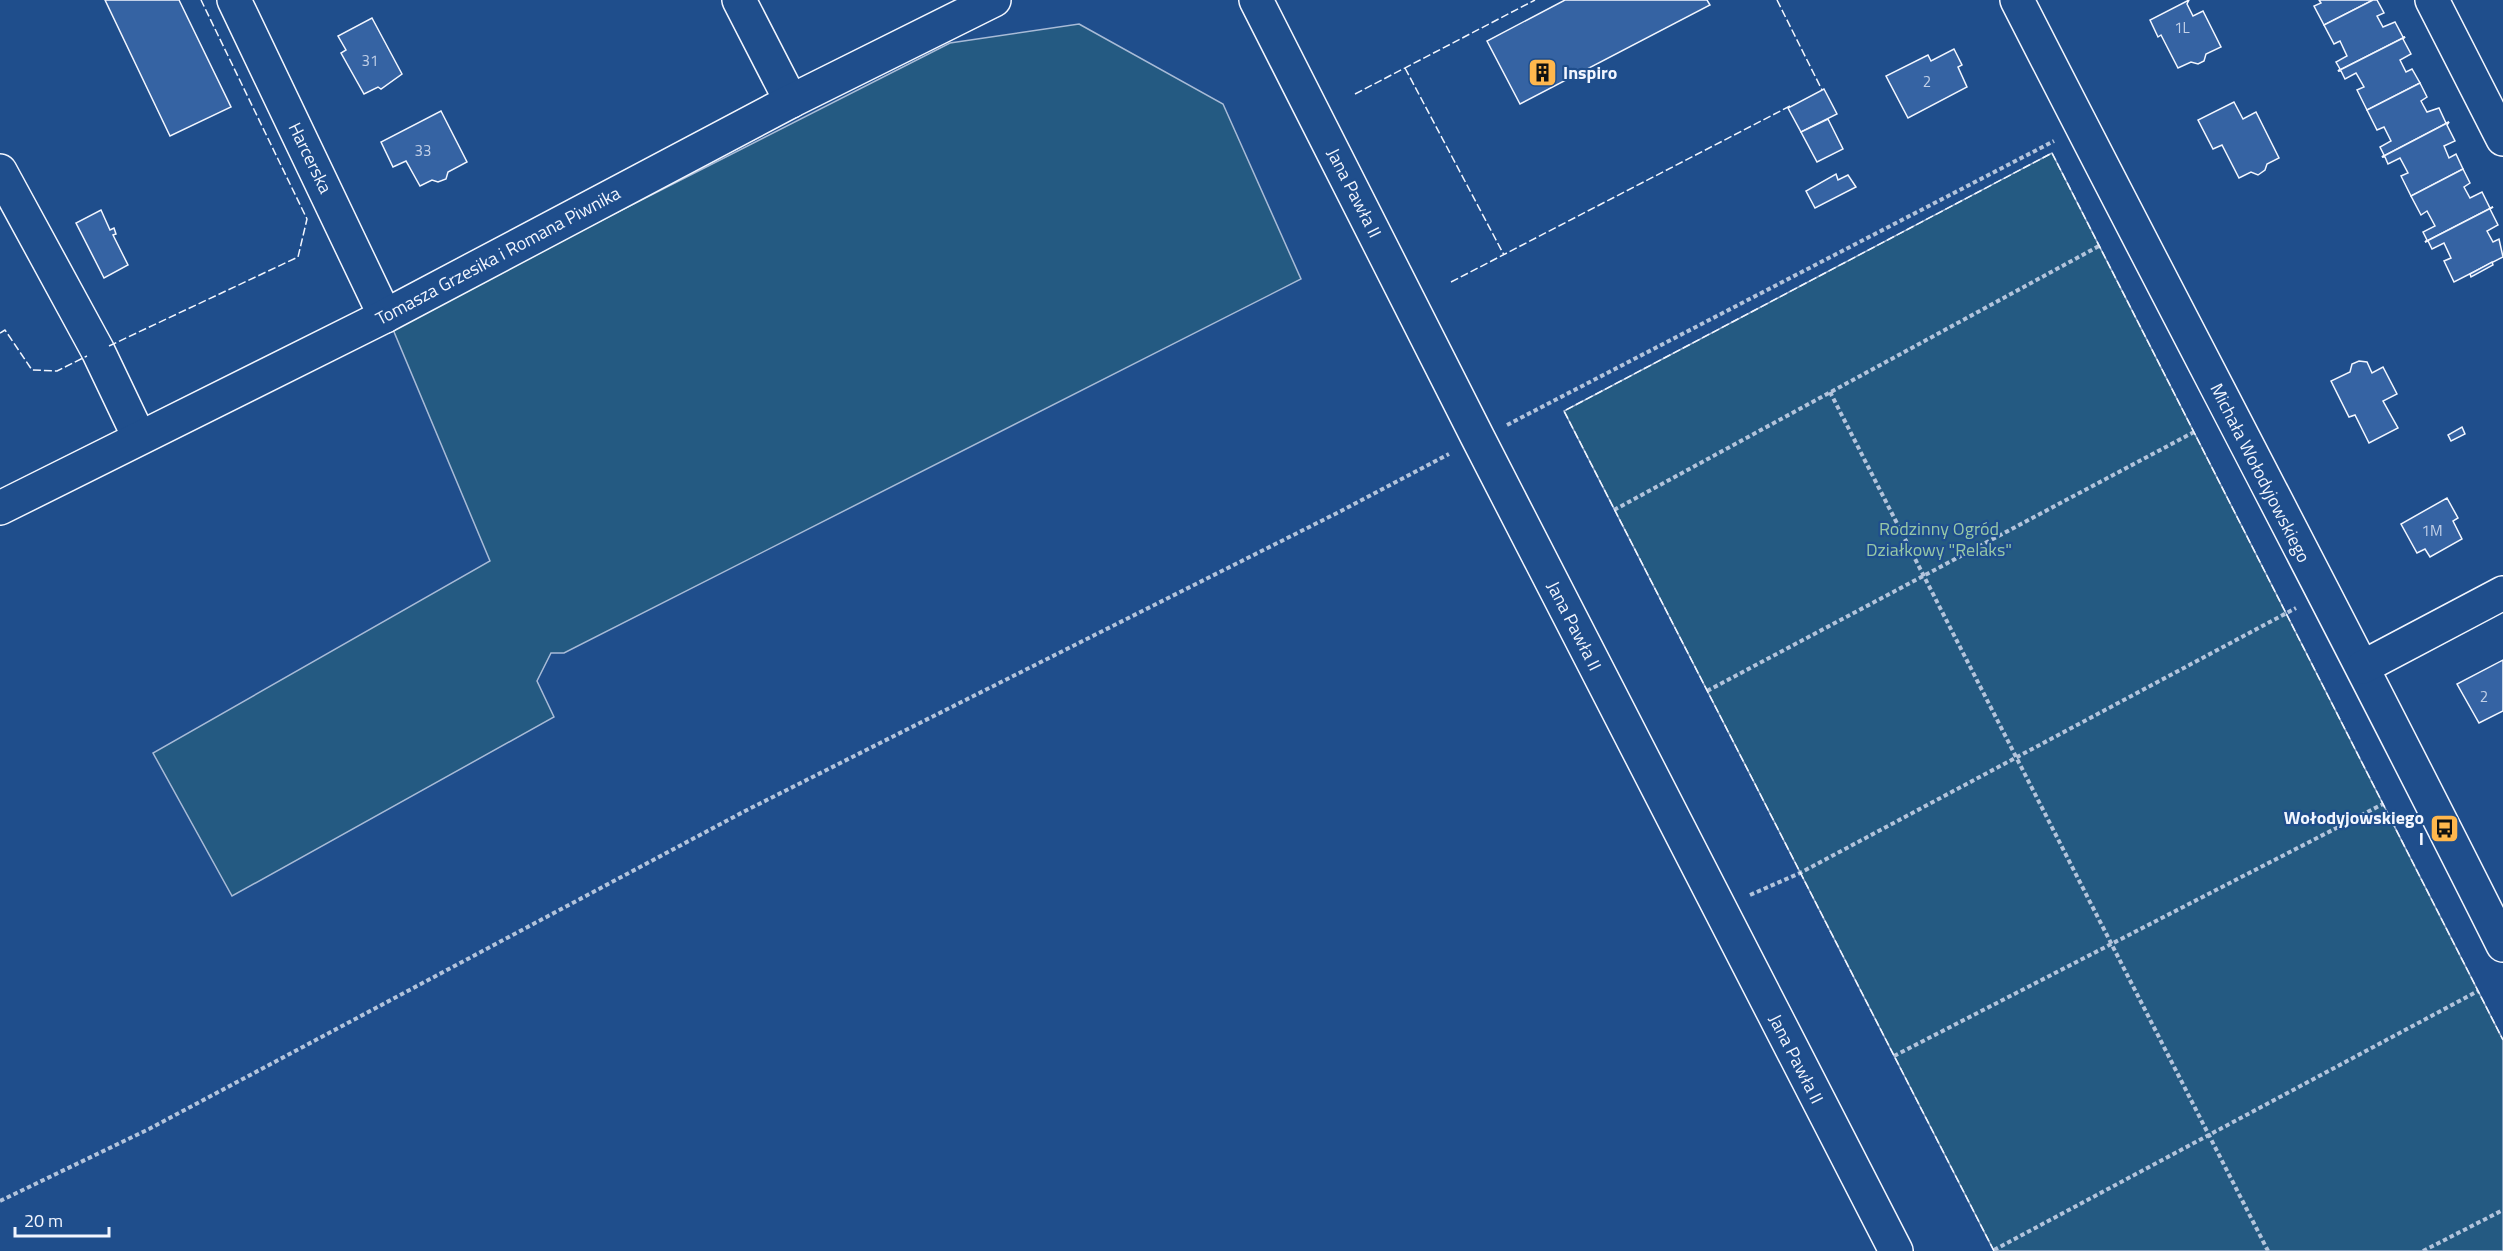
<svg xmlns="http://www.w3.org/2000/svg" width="2503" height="1251" font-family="'Titillium Web',sans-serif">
<rect width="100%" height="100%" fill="#1f4e8c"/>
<g fill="#245a82" stroke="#a8bbd7" stroke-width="1.5">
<polygon points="1079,24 1223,104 1301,279 564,653 551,653 537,681 554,717 232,896 153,753 490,561 392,327 950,43"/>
<polygon points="2052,153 2503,1040 2503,1251 1994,1251 1564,411"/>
</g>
<g fill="#3563a3" stroke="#f2f6ff" stroke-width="1.5">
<polygon points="105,0 179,0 231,107 170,136"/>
<polygon points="1565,0 1707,0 1710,5 1520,104 1487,41"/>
<polygon points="2189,0 2187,4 2193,16 2203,11 2221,47 2206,54 2204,61 2198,64 2191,62 2178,68 2161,35 2158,37 2150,20"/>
<polygon points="2319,0 2373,0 2324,25 2314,6 2321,3"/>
<polygon points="2373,0 2377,0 2384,13 2377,16 2383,27 2395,22 2403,37 2405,37 2338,71 2340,69 2336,62 2347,56 2340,41 2334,44 2324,25"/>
<polygon points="372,18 402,74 381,89 378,87 364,94 341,53 346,50 338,36"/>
<polygon points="2405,37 2403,39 2411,54 2400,60 2406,72 2412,69 2420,83 2367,110 2357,90 2364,87 2356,73 2345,79 2341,71 2338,71"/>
<polygon points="1954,49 1962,65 1958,67 1967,87 1908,118 1886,76 1928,55 1931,61"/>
<polygon points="2420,83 2427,97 2421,101 2427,112 2439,108 2446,123 2449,122 2382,157 2384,155 2380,147 2391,141 2384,127 2377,130 2367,110"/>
<polygon points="1824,89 1837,114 1801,132 1788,108"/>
<polygon points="2234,102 2243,119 2256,112 2279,158 2267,164 2265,170 2258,175 2251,172 2239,178 2222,145 2213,149 2198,120"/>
<polygon points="441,111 467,162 448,172 446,179 438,182 432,180 420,186 406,161 393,167 381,142"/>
<polygon points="1828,119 1843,149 1817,162 1801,132"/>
<polygon points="2449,122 2447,125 2455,141 2444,146 2449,158 2456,154 2463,169 2411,196 2401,176 2408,173 2400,158 2388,164 2385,157 2382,157"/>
<polygon points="2463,169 2470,183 2464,187 2470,198 2482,192 2490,208 2493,207 2425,242 2427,240 2423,232 2435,226 2427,211 2421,215 2411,196"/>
<polygon points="1836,174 1838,180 1848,175 1856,187 1815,208 1806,191"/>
<polygon points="2493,207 2490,209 2498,225 2487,231 2493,242 2499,239 2503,257 2454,282 2444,261 2451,258 2444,243 2432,249 2428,241 2425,242"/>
<polygon points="101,210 110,230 114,228 116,234 113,235 128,265 104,278 76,223"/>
<polygon points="2492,262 2493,265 2471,277 2470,274"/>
<polygon points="2359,361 2367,362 2372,373 2383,367 2397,394 2383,401 2398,428 2369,443 2355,415 2349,417 2331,381 2350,372 2352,364"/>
<polygon points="2462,427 2465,434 2451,441 2448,435"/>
<polygon points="2447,498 2458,518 2453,521 2462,539 2430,557 2425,549 2417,553 2401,524"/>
<polygon points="2503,660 2503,711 2479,723 2457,684"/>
</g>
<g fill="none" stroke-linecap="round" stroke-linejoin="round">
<defs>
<g id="minor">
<polyline points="234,0 385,316"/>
<polyline points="739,0 791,101"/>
<path d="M2017,0C2178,316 2345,628 2503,945"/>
<polyline points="2432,0 2503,139"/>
<polyline points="0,171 98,351 139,437"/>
<polyline points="0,508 385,316 791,101 994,0"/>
<polyline points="2363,667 2503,593"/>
</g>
<polyline id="major" points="1256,0 1478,438 1896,1251"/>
</defs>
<use href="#minor" stroke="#f2f6ff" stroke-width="36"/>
<use href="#major" stroke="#f2f6ff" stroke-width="36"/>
<g stroke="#b3c4dc" stroke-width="4" stroke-dasharray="4.5 3" stroke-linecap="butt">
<polyline points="1830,392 2268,1251"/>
<polyline points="1507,425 2054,141"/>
<polyline points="1614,510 2099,246"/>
<polyline points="1707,691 2194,432"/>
<polyline points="1750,895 1800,873 2296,608"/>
<polyline points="1894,1056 2383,804"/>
<polyline points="0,1201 149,1129 745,811 1341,511 1449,454"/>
<polyline points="1994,1250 2478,991"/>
<polyline points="2423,1251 2503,1210"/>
</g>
<use href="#minor" stroke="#1f4e8c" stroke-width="33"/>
<use href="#major" stroke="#1f4e8c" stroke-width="33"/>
<g stroke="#f2f6ff" stroke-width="1.5" stroke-dasharray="8 3" stroke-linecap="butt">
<polyline points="1777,0 1822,90"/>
<polyline points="1405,68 1504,255"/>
<polyline points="1355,94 1535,0"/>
<polyline points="1451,282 1790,106"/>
<polyline points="0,333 5,330 32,370 57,371 87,356"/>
<polyline points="109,346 298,257 307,219 201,0"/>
<polyline points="1994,1251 1564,411 2052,153 2503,1040"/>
</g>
</g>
<defs>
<symbol id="building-square" viewBox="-11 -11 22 22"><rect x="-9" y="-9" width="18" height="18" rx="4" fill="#ffb74d" stroke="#1f4e8c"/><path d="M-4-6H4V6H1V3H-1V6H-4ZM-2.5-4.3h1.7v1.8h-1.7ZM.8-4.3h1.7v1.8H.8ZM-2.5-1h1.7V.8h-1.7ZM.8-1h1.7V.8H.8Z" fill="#111"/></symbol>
<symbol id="bus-square" viewBox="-11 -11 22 22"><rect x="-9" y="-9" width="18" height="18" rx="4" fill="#ffb74d" stroke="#1f4e8c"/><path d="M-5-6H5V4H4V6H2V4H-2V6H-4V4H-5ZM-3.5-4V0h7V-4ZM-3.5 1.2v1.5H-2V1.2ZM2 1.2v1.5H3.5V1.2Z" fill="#111"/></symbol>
</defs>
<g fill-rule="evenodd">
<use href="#building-square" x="1526" y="56" width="33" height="33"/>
<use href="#bus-square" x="2428" y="812" width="33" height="33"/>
</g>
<g text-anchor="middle" stroke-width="4.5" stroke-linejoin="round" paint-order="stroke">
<g font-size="15" fill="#c3d1e8">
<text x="2182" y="33">1L</text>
<text x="370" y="66">31</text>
<text x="1927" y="87">2</text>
<text x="423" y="156">33</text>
<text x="2432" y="536">1M</text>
<text x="2484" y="702">2</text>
</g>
<g font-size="18" font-weight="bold" fill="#f2f6ff" stroke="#1f4e8c" text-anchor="start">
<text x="1563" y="79">Inspiro</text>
<text x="2424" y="824" text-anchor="end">Wołodyjowskiego<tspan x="2424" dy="21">I</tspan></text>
</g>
<g font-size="18" fill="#f2f6ff" stroke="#1f4e8c">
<text transform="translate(310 158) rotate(64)" y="6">Harcerska</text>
<text transform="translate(1354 193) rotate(63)" y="6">Jana Pawła II</text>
<text transform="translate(498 256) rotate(-28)" y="6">Tomasza Grzesika i Romana Piwnika</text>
<text transform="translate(2260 473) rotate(63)" y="6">Michała Wołodyjowskiego</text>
<text transform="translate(1574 626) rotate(63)" y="6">Jana Pawła II</text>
<text transform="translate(1796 1059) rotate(63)" y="6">Jana Pawła II</text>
</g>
<g font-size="18" fill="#97c8a6" stroke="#1f4e8c">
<text x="1939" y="535">Rodzinny Ogród<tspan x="1939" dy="21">Działkowy "Relaks"</tspan></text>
</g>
</g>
<path d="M15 1227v9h94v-9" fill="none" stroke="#f2f6ff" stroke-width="3"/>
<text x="24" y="1227" font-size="18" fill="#f2f6ff" stroke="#1f4e8c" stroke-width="4.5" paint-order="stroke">20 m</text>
</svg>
